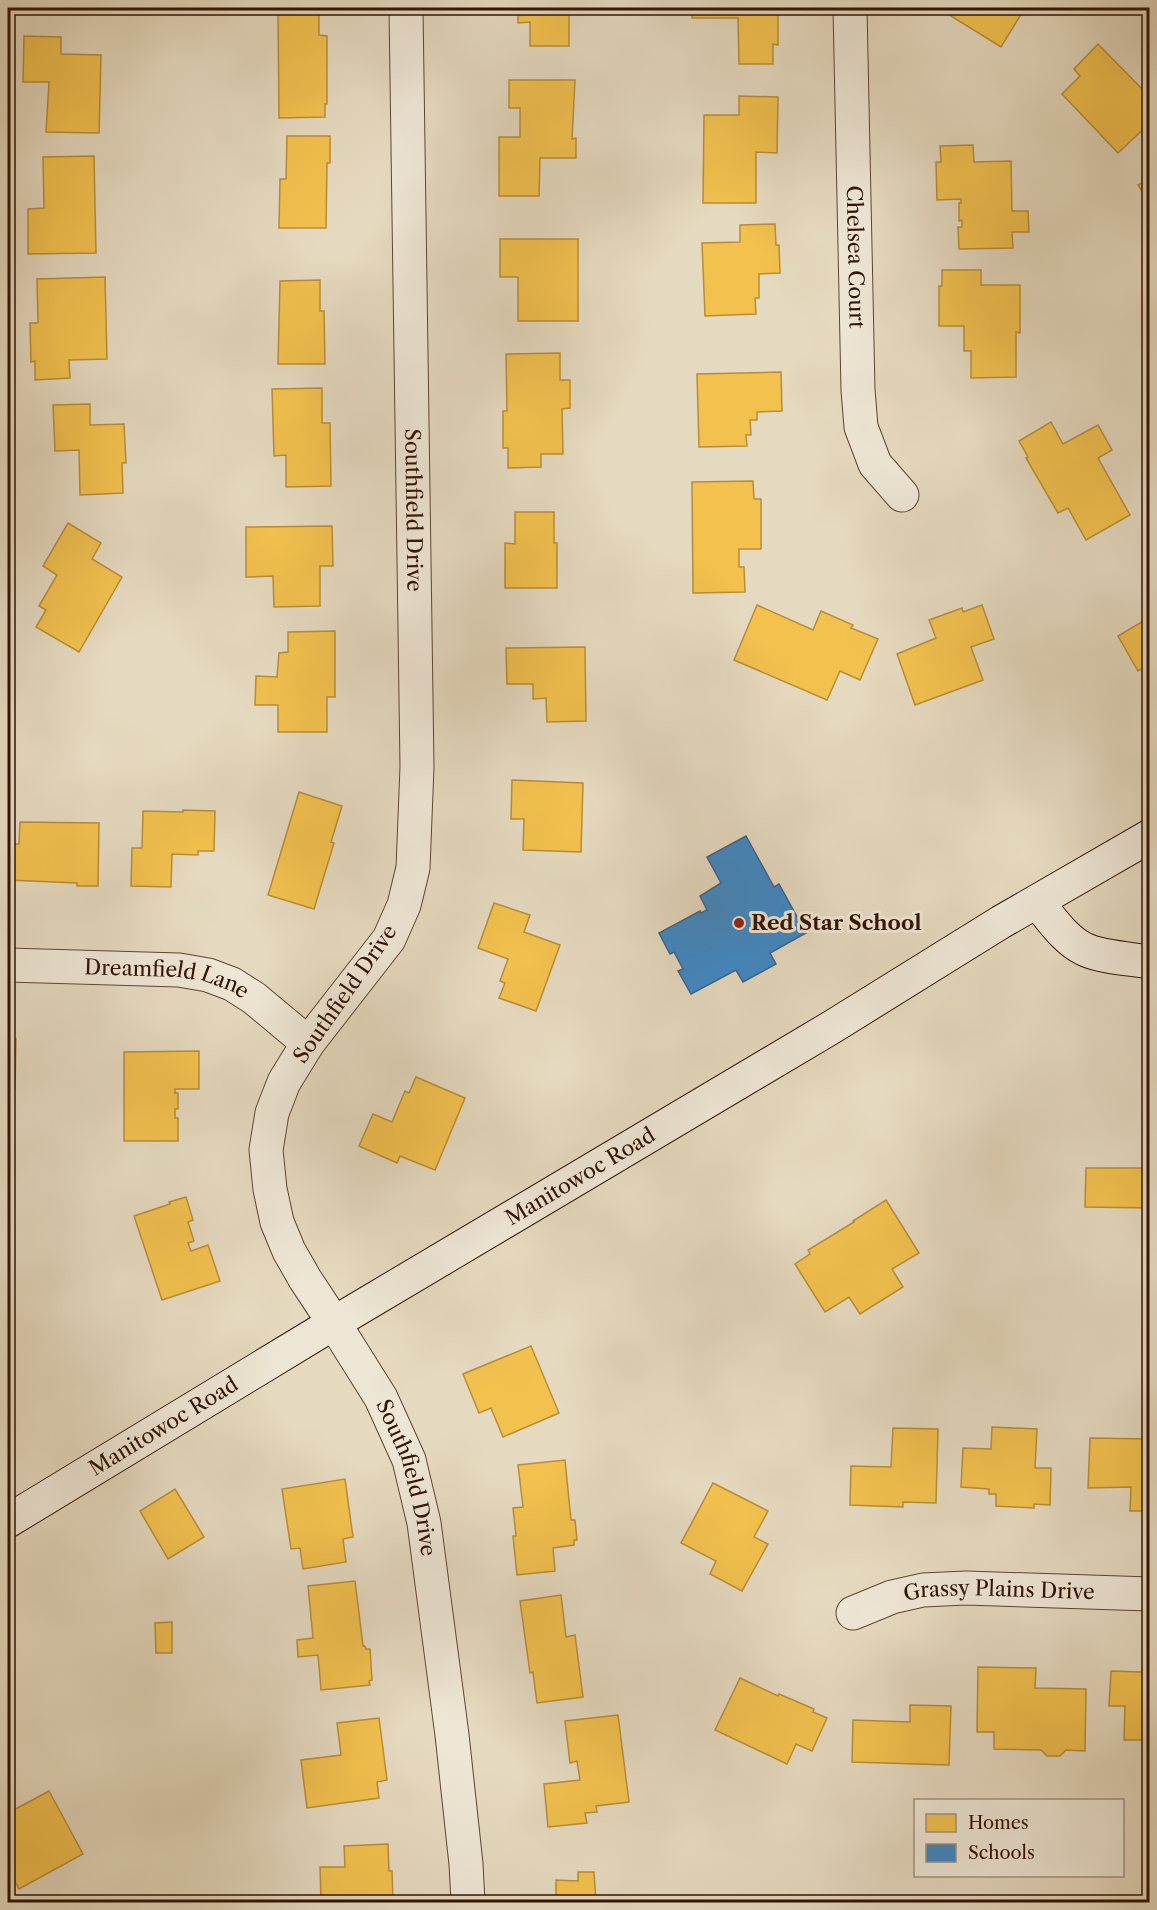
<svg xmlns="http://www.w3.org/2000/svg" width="1157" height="1910" font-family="'Libre Caslon Text',serif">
<rect width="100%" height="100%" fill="#e5d9bf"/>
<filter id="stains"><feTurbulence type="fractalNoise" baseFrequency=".00333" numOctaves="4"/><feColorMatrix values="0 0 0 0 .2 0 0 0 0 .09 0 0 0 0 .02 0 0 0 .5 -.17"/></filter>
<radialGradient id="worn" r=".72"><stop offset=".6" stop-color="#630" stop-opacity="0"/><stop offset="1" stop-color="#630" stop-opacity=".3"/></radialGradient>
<g fill="#f2c14e" stroke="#b88d38" stroke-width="1.5">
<polygon points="496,8 569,8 569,46 530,46 530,22 518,23 518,8"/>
<polygon points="692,8 778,8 778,45 773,44 773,64 739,64 738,18 692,18"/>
<polygon points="938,8 1025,8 1001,47"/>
<polygon points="278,13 319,13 319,35 327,36 327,104 325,104 325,117 279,118"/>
<polygon points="24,36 61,37 61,54 101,55 99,133 46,132 49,82 23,82"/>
<polygon points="1098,44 1150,97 1150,123 1118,153 1062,94 1080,76 1074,69"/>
<polygon points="509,80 575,80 572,139 576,138 576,158 540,158 539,196 499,196 499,137 520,137 520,108 509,108"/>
<polygon points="739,96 778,97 777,153 756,152 756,203 703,203 704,115 739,115"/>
<polygon points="287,136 330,136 330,163 327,163 326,228 279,228 280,179 286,179"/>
<polygon points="973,145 974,162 1011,161 1012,211 1028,211 1029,232 1012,232 1013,248 959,249 958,227 962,227 962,220 959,221 959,203 961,203 961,199 937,200 936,162 941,162 940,146"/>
<polygon points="94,156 96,253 28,254 28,209 44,208 43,157"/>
<polygon points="1150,178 1150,204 1138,185"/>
<polygon points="775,224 776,245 779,245 780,273 759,274 759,298 755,298 756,314 705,316 702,243 740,242 740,225"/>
<polygon points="500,239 578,239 578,321 518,321 518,277 500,277"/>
<polygon points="942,270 981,270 981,285 1020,285 1020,333 1016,332 1016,377 971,378 971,351 964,351 964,326 939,326 939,286 942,286"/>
<polygon points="105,277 107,359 69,360 70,378 35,380 35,361 31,362 30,323 38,323 37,279"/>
<polygon points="320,280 320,311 324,311 325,364 278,364 280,281"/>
<polygon points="560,353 560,380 570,380 570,408 562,409 563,454 541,454 541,467 508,468 508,448 503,448 503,411 507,411 506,354"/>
<polygon points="781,372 782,411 757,412 757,420 750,420 751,435 746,435 747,446 699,447 697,374"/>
<polygon points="322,388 322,423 330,423 331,486 286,487 286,455 274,456 272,389"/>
<polygon points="90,404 90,425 124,424 126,463 122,463 123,493 80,495 79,450 55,451 53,405"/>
<polygon points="1051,422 1063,444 1098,425 1112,450 1098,458 1130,515 1086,540 1068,508 1058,513 1026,458 1028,457 1019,441"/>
<polygon points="753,481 754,499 761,499 761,549 739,549 739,567 744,567 745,592 693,593 692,482"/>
<polygon points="515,512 554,512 554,543 557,543 557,588 505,588 505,543 515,544"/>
<polygon points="68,523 101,543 92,559 122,577 79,652 36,627 46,610 39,606 57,575 43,566"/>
<polygon points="332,526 333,566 320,566 320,606 274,607 273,576 246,577 246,527"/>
<polygon points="757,605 813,630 821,611 853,625 851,628 878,639 860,680 840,671 827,700 734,660"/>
<polygon points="982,605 994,639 971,647 983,680 915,705 897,654 936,638 929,620 962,608 963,612"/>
<polygon points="1150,617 1150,664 1138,671 1118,636"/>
<polygon points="335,631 335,697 327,697 327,732 278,732 278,705 255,705 256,676 277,677 279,653 288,652 288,632"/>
<polygon points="585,647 586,721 547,722 546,698 533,699 533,684 507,684 506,648"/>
<polygon points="512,780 583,783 581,852 523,850 524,819 511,819"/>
<polygon points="299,792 342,806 331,842 334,843 314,909 268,895"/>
<polygon points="183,810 215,811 214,851 198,851 198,855 172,854 171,887 131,886 132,848 142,848 143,811 183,812"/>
<polygon points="20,822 99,823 98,886 77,886 77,883 8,880 9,844 19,844"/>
<polygon points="494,903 530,915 524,932 560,945 536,1011 499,998 505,983 500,981 508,959 478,948"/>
<polygon points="8,1039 16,1039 15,1089 8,1088"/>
<polygon points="199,1051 199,1089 175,1089 175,1093 178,1093 178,1109 175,1109 175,1118 178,1118 178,1141 124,1141 124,1052"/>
<polygon points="416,1077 465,1098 435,1170 400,1156 397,1163 359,1146 373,1114 392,1122 405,1091 409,1093"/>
<polygon points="1086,1168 1150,1168 1150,1208 1085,1207"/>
<polygon points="186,1197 193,1220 188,1222 194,1241 188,1243 191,1251 208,1245 220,1281 162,1300 134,1216 170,1204 169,1202"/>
<polygon points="886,1200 919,1253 892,1269 903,1287 860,1314 849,1297 825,1312 795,1264 810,1254 808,1250 854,1222 853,1221"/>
<polygon points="531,1346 559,1413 503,1437 491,1408 479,1413 463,1374"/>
<polygon points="992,1427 1037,1429 1035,1468 1051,1468 1050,1505 1034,1504 1034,1508 996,1506 996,1494 989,1494 989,1489 961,1487 963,1448 991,1449"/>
<polygon points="893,1428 938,1429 936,1503 903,1502 903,1507 850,1505 851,1466 891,1467"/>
<polygon points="1090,1438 1150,1439 1150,1511 1130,1511 1131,1487 1088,1488"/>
<polygon points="565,1460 571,1520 575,1520 577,1540 574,1540 574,1545 553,1548 555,1571 517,1575 513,1536 516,1536 513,1508 523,1507 518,1465"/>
<polygon points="345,1479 353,1537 343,1539 346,1562 303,1569 300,1548 291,1549 282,1489"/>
<polygon points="713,1483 768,1511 754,1537 768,1544 742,1591 710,1574 716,1561 681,1543"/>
<polygon points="175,1489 204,1537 168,1559 140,1511"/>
<polygon points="355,1581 363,1646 365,1646 366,1649 370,1649 372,1680 369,1681 370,1685 321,1690 318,1655 298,1657 297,1640 313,1638 308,1586"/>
<polygon points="561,1595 566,1637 575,1635 583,1697 537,1703 533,1672 530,1673 520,1601"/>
<polygon points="172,1622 172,1653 156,1653 155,1623"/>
<polygon points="978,1667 1036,1668 1035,1688 1086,1689 1085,1751 1066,1750 1060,1756 1047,1756 1041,1750 994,1749 994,1732 977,1732"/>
<polygon points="1142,1669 1150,1669 1150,1740 1124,1740 1125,1706 1109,1706 1111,1671 1142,1672"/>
<polygon points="740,1678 778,1696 779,1694 814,1709 813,1712 827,1718 812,1751 796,1744 787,1764 715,1730"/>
<polygon points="910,1705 951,1706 949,1765 852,1762 853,1720 910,1722"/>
<polygon points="618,1715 629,1802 596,1806 597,1812 585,1813 587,1823 548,1827 544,1784 580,1780 577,1761 570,1763 565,1721"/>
<polygon points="379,1718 387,1780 377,1782 379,1798 307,1808 301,1760 341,1755 337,1723"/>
<polygon points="49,1791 83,1854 19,1889 8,1868 8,1813"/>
<polygon points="388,1844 389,1871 392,1871 393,1902 321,1902 320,1867 345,1867 344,1846"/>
<polygon points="578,1872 594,1872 596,1902 556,1902 556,1880 578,1881"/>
</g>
<polygon fill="#3f88c5" stroke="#3b658b" stroke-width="1.5" points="746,836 774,887 779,884 806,933 770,953 776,964 743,982 736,970 691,994 678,971 683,969 674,952 670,954 659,933 700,911 701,913 707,910 700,896 721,883 707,857"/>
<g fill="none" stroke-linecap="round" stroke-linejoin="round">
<defs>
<g id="street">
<path id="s1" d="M406,8L417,767L413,868L404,905L389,939L308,1043L284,1082L272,1113L266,1150L270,1189L277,1222L289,1251L305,1279L334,1323L381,1398L409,1460L424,1523L452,1735L466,1864L468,1902"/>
<path id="s2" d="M850,8L858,390L861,427L875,464L902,495"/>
<path id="s3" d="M8,965L179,970L208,975L232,984L254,998L308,1043"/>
<path id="s4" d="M853,1613L892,1597L923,1590L966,1588L1150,1594"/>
</g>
<g id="secondary">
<path d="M1037,902C1050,917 1065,940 1084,949C1099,957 1132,959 1150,962"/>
<path id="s5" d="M8,1521L334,1323L832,1027L1001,922L1150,836"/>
</g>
</defs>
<use href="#street" stroke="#5f4432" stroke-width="35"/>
<use href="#secondary" stroke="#321303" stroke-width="35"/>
<use href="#street" stroke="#eee6d5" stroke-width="33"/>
<use href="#secondary" stroke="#eee6d5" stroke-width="33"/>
</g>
<circle fill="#8f2418" stroke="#eee6d5" stroke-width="2" cx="739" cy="923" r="6"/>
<g text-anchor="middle" stroke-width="6" stroke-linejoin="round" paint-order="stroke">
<g font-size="21" fill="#321303" stroke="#eee6d5">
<text dy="7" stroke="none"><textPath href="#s2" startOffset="249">Chelsea Court</textPath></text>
<text dy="7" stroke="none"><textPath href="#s1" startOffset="502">Southfield Drive</textPath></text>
<text dy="7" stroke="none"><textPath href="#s3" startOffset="160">Dreamfield Lane</textPath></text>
<text transform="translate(345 994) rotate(-55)" y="7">Southfield Drive</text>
<text dy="7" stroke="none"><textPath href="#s5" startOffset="668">Manitowoc Road</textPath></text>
<text dy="7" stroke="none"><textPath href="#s5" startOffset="182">Manitowoc Road</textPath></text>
<text dy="7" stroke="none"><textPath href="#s1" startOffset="1546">Southfield Drive</textPath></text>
<text dy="7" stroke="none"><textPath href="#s4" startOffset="150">Grassy Plains Drive</textPath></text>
</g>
<g font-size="21" font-weight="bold" fill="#321303" stroke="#eee6d5" text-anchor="start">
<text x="751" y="930">Red Star School</text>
</g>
</g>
<rect width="1157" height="1910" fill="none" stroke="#e5d9bf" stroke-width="30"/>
<rect x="9" y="9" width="1139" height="1892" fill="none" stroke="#321303" stroke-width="3"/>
<rect x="15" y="15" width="1127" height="1880" fill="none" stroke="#321303" stroke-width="1.5"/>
<rect x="914" y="1799" width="210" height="78" fill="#eee6d5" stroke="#a39281" stroke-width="1.5"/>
<rect x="926" y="1814" width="30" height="18" fill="#f2c14e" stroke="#a39281" stroke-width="1.5"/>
<text x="968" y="1829" font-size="18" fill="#321303">Homes</text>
<rect x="926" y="1844" width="30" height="18" fill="#3f88c5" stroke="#a39281" stroke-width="1.5"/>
<text x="968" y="1859" font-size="18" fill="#321303">Schools</text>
<rect width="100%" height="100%" filter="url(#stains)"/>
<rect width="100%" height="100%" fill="url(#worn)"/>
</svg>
